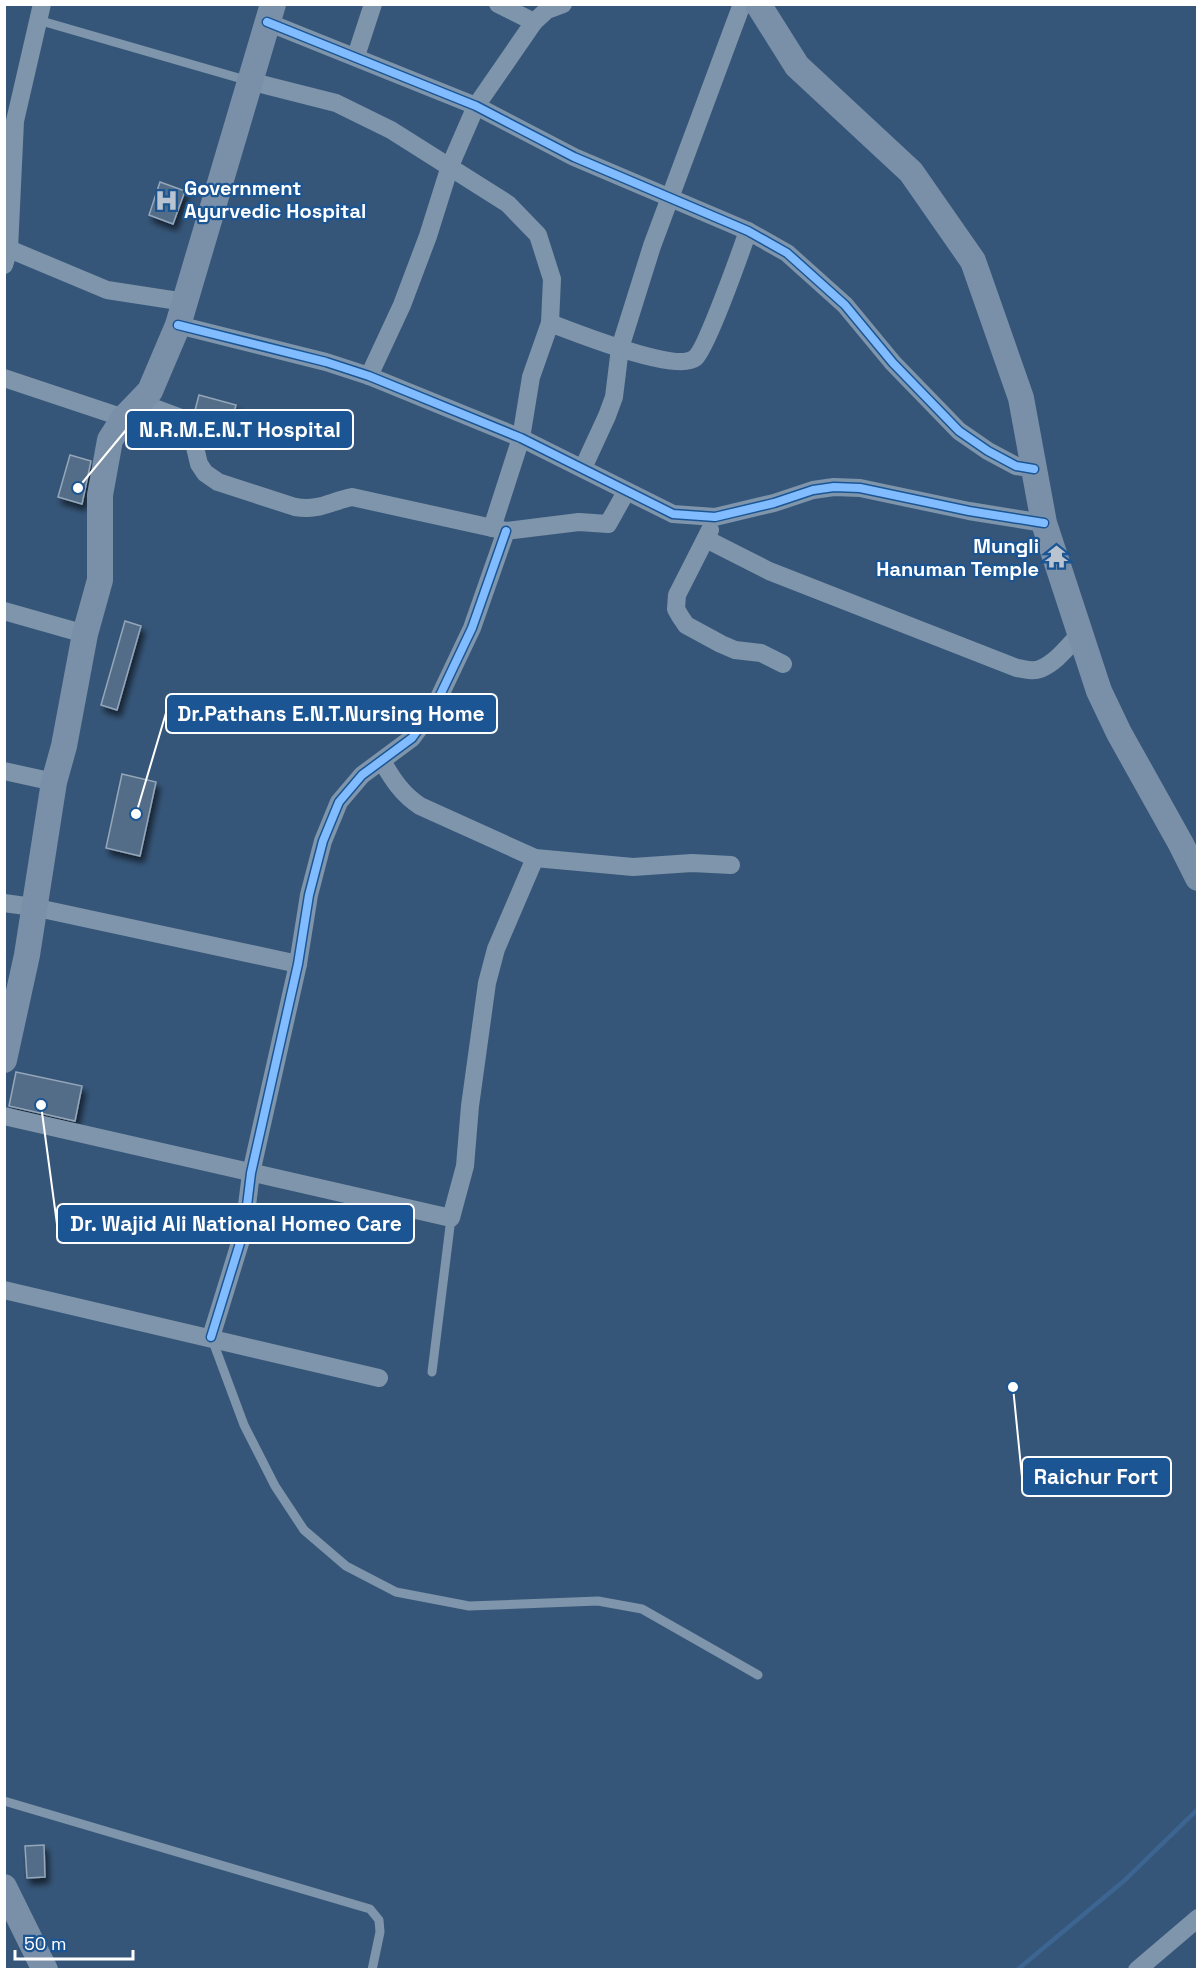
<svg xmlns="http://www.w3.org/2000/svg" width="1202" height="1974" font-family="'Space Grotesk',sans-serif">
<defs>
<filter id="shadow"><feDropShadow dx="3.5" dy="6" stdDeviation="3" flood-color="#0009"/></filter>
</defs>
<rect width="100%" height="100%" fill="#365679"/>
<g fill="none" stroke-linecap="round" stroke-linejoin="round">
<polyline stroke="#3c6592" stroke-width="4.5" points="1017,1970 1125,1880 1198,1809"/>
</g>
<g fill="#536d88" stroke="#94a6b9" stroke-width="1.5" filter="url(#shadow)">
<polygon points="160,182 185,191 173,224 149,215"/>
<polygon points="199,395 236,405 227,439 204,432 208,419 194,414"/>
<polygon points="70,455 91,461 82,504 58,497"/>
<polygon points="125,621 141,626 117,710 101,705"/>
<polygon points="122,774 156,782 140,856 106,848"/>
<polygon points="16,1072 82,1086 75,1121 9,1106"/>
<polygon points="44,1845 45,1877 27,1878 25,1846"/>
</g>
<g fill="none" stroke-linecap="round" stroke-linejoin="round">
<g stroke="#7f95ab" stroke-width="9">
<polyline points="38,20 249,81"/>
<polyline points="212,1339 244,1425 275,1486 304,1530 346,1566 396,1592 469,1606 598,1601 642,1609 758,1675"/>
<polyline points="432,1372 451,1218"/>
<polyline points="4,1801 370,1909 379,1920 380,1932 372,1970"/>
</g>
<g stroke="#7f95ab" stroke-width="18">
<polyline points="498,4 534,22"/>
<polyline points="267,22 476,106 574,157 748,231 787,253 845,305 893,363 959,431 988,451 1016,466 1034,469"/>
<polyline points="356,56 373,4"/>
<polyline points="249,81 336,103 391,130 508,204 538,235 552,279 550,323 531,377 521,438 492,528"/>
<polyline points="9,249 107,290 185,302"/>
<polyline points="4,265 9,249 15,121 42,4"/>
<path d="M550,323C574,332 676,373 695,358C706,350 741,251 748,231"/>
<polyline points="178,325 326,362 369,376 521,438 673,514 715,517 774,503 813,490 834,487 860,488 969,511 1044,523"/>
<polyline points="369,376 402,305 428,236 450,166 476,106 534,22 547,10 563,4"/>
<polyline points="4,378 124,418"/>
<path d="M138,402L181,418L190,426L199,464L205,473L218,482L295,507C319,511 329,502 352,497L506,531L579,522L608,524L626,492"/>
<polyline points="583,468 607,416 614,397 620,348 652,246 742,4"/>
<polyline points="710,530 677,595 676,609 680,616 686,625 721,644 735,650 761,653 783,664"/>
<path d="M706,539L769,571L1017,668C1024,669 1033,672 1040,669C1056,663 1069,645 1080,634"/>
<polyline points="4,611 85,634"/>
<path d="M382,761C393,780 402,794 420,806L535,858L633,867L692,863L731,865"/>
<polyline points="4,771 54,782"/>
<polyline points="4,903 33,907 298,964"/>
<polyline points="4,1116 451,1218 465,1166 470,1106 487,983 496,949 535,858"/>
<polyline points="4,1290 379,1378"/>
<polyline points="211,1337 244,1230 251,1173 298,964 309,895 323,841 339,802 362,775 412,738 434,708 472,628 506,531"/>
<polyline points="1137,1970 1198,1918"/>
</g>
<g stroke="#7a90a8" stroke-width="26">
<polyline points="758,4 797,66 911,172 973,261 1021,398 1044,523 1099,691 1119,733 1181,844 1198,878"/>
<polyline points="4,1060 27,955 54,782 64,746 85,634 100,580 100,495 110,440 124,418 150,391 178,325 273,4"/>
<polyline points="4,1887 45,1970"/>
</g>
<defs>
<g id="cycleway">
<polyline points="267,22 476,106 574,157 748,231 787,253 845,305 893,363 959,431 988,451 1016,466 1034,469"/>
<polyline points="178,325 326,362 369,376 521,438 673,514 715,517 774,503 813,490 834,487 860,488 969,511 1044,523"/>
<polyline points="211,1337 244,1230 251,1173 298,964 309,895 323,841 339,802 362,775 412,738 434,708 472,628 506,531"/>
</g>
</defs>
<use href="#cycleway" stroke="#1b5594" stroke-width="11"/>
<use href="#cycleway" stroke="#80bcff" stroke-width="8"/>
</g>
<defs>
<symbol id="hospital-bare" viewBox="-9 -9 18 18"><path d="M-5-5h3v3.5h4V-5h3V5h-3V1.5h-4V5h-3Z" fill="#b9c4d0" stroke="#1b5594" stroke-width="2.5" paint-order="stroke"/></symbol>
<symbol id="temple-bare" viewBox="-9 -9 18 18"><path d="M0-6L5-2H3V0L6.5 2.5H4V6H1.5V3h-3V6H-4V2.5H-6.5L-3 0V-2H-5Z" fill="#b9c4d0" stroke="#1b5594" stroke-width="2.5" paint-order="stroke"/></symbol>
</defs>
<g fill-rule="evenodd">
<use href="#hospital-bare" x="150" y="184" width="33" height="33"/>
<use href="#temple-bare" x="1040" y="540" width="33" height="33"/>
</g>
<g text-anchor="middle" stroke-width="4.5" stroke-linejoin="round" paint-order="stroke">
<g font-size="20" font-weight="bold" fill="#fff" stroke="#1b5594" text-anchor="start">
<text x="184" y="195">Government<tspan x="184" dy="23">Ayurvedic Hospital</tspan></text>
<text x="1039" y="553" text-anchor="end">Mungli<tspan x="1039" dy="23">Hanuman Temple</tspan></text>
</g>
</g>
<path fill="none" stroke="#fff" stroke-width="2" d="M78 488L126 430M136 814L166 713M41 1105L57 1224M1013 1387L1022 1477"/>
<g fill="#fff" stroke="#1b5594" stroke-width="2">
<circle cx="78" cy="488" r="6"/>
<circle cx="136" cy="814" r="6"/>
<circle cx="41" cy="1105" r="6"/>
<circle cx="1013" cy="1387" r="6"/>
</g>
<g fill="#1b5594" stroke="#fff" stroke-width="2">
<rect x="126" y="410" width="227" height="39" rx="6"/>
<rect x="166" y="694" width="331" height="39" rx="6"/>
<rect x="57" y="1204" width="357" height="39" rx="6"/>
<rect x="1022" y="1457" width="149" height="39" rx="6"/>
</g>
<g font-size="21" text-anchor="middle" font-weight="bold" fill="#fff">
<text x="240" y="437">N.R.M.E.N.T Hospital</text>
<text x="331" y="721">Dr.Pathans E.N.T.Nursing Home</text>
<text x="236" y="1231">Dr. Wajid Ali National Homeo Care</text>
<text x="1096" y="1484">Raichur Fort</text>
</g>
<rect width="1202" height="1974" fill="none" stroke="#ffffff" stroke-width="12"/>
<path d="M15 1950v9h118v-9" fill="none" stroke="#ffffff" stroke-width="3"/>
<text x="24" y="1950" font-size="18" fill="#ffffff" stroke="#1b5594" stroke-width="4.5" paint-order="stroke">50 m</text>
</svg>
